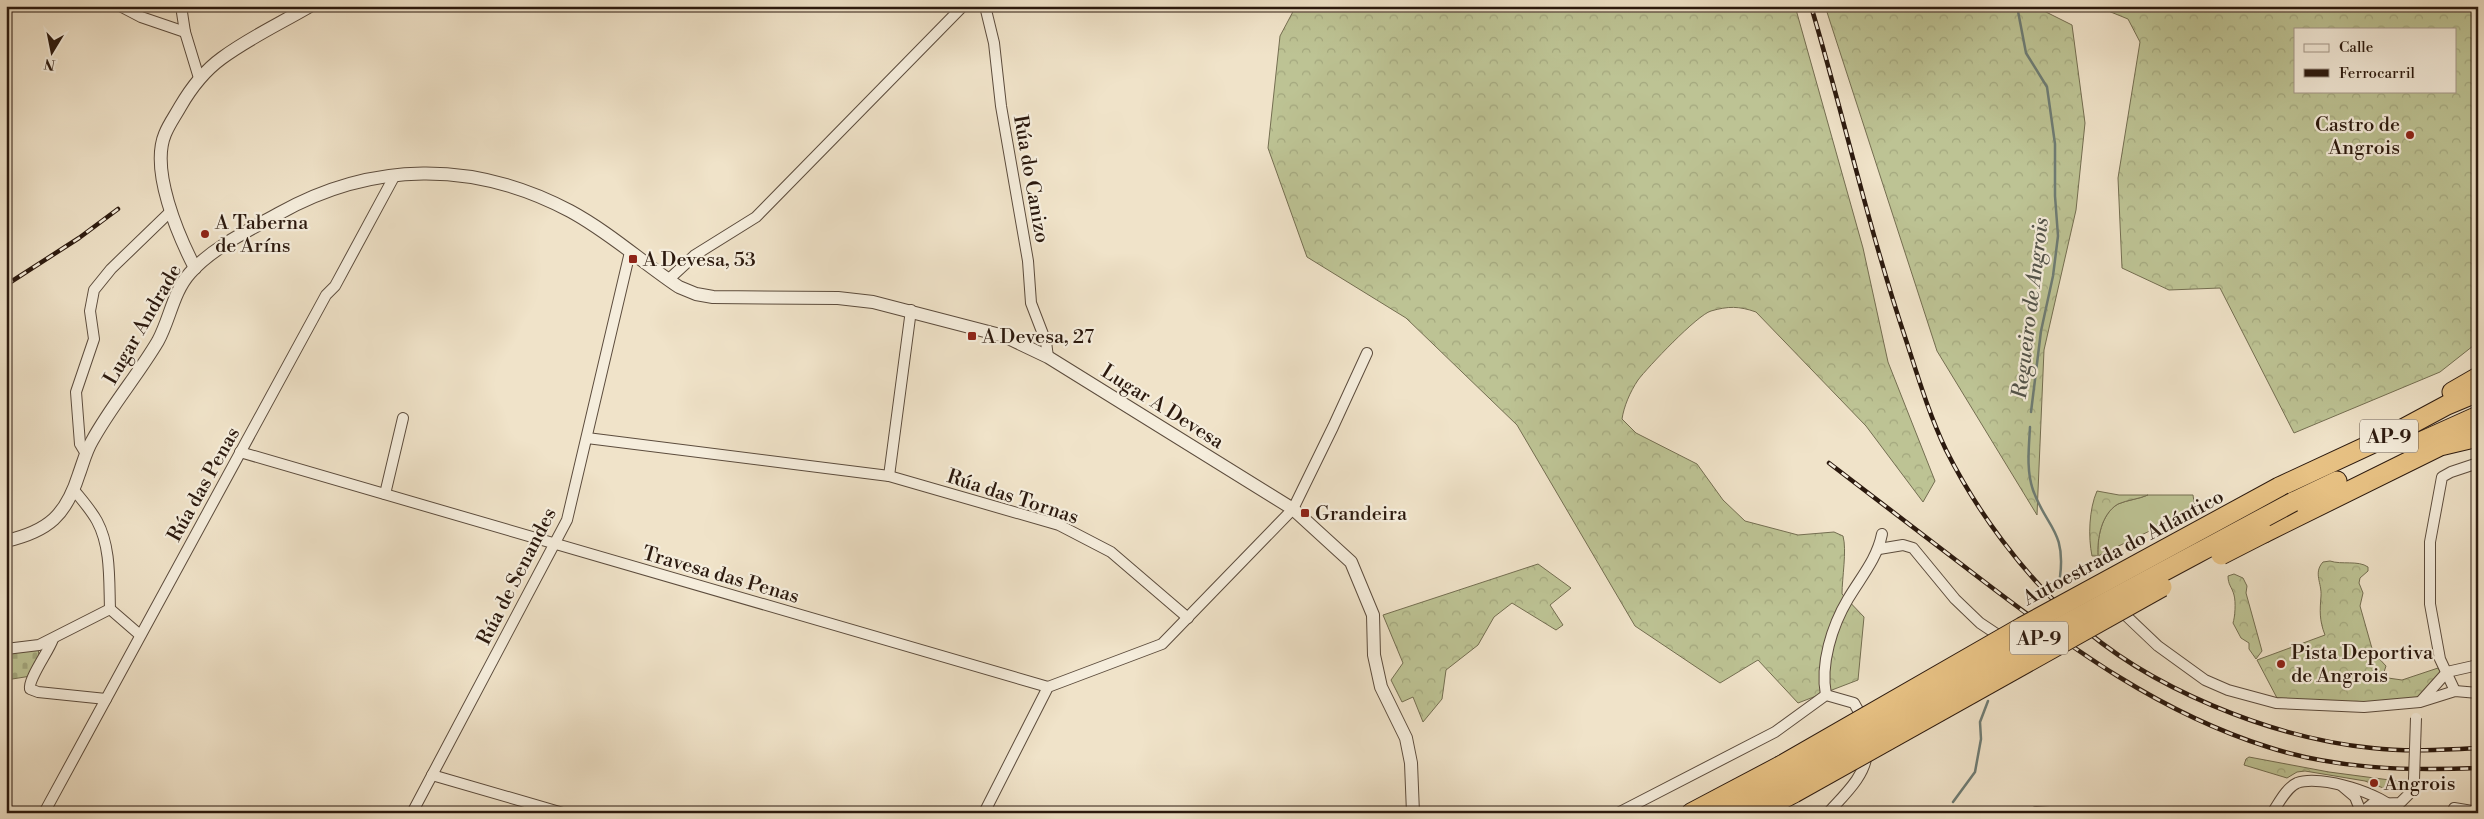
<svg xmlns="http://www.w3.org/2000/svg" width="2484" height="819" font-family="'Libre Bodoni',serif">
<defs>
<pattern id="forest-crowns" width="20" height="18" patternUnits="userSpaceOnUse" patternTransform="scale(1.25)"><rect width="20" height="18" fill="#bdc394"/><path d="M2 6a3 3 0 1 1 6 0M12 15a3 3 0 1 1 6 0" fill="none" stroke="#a3a77e"/></pattern>
<pattern id="cemetery-stones" width="16" height="16" patternUnits="userSpaceOnUse" patternTransform="scale(1.25)"><rect width="16" height="16" fill="#bdc394"/><path d="M2 7V4a2 2 0 0 1 4 0v3zM10 15v-3a2 2 0 0 1 4 0v3z" fill="#a3a77e"/></pattern>
</defs>
<rect width="100%" height="100%" fill="#f0e3c9"/>
<filter id="stains"><feTurbulence type="fractalNoise" baseFrequency=".004" numOctaves="4"/><feColorMatrix values="0 0 0 0 .2 0 0 0 0 .09 0 0 0 0 .02 0 0 0 .5 -.17"/></filter>
<radialGradient id="worn" r=".72"><stop offset=".6" stop-color="#630" stop-opacity="0"/><stop offset="1" stop-color="#630" stop-opacity=".3"/></radialGradient>
<path fill="#bdc394" stroke="#746e51" d="M2148,495H2193L2195,509L2098,556C2097,539 2101,514 2118,504C2127,500 2139,499 2148,495Z"/>
<g fill="url(#forest-crowns)" stroke="#746e51" fill-rule="evenodd">
<path d="M1296,6H1795L1863,248L1888,362L1935,481L1923,502L1866,426L1756,312C1739,306 1728,306 1711,311C1697,315 1648,367 1638,380C1630,392 1624,406 1622,419L1636,433L1697,464L1723,500L1745,521L1798,535L1834,532L1843,536C1847,550 1842,578 1842,594L1864,617L1858,680L1798,703L1758,660L1720,683L1635,626L1517,425L1406,318L1307,257L1268,148L1280,36Z"/>
<polygon points="1825,6 2034,6 2072,25 2085,123 2076,210 2044,350 2037,515 1937,351"/>
<path d="M2096,6H2478V342L2440,372L2294,433L2220,288L2169,290L2122,268L2118,178L2140,42L2128,19ZM2295,29H2455V91H2295Z"/>
<path d="M2097,491L2119,495H2148C2139,499 2127,500 2118,504C2101,514 2097,539 2098,556H2092C2088,537 2089,509 2097,491Z"/>
<path d="M2330,561C2342,565 2358,560 2368,567V571L2360,578L2359,583L2363,593L2360,606L2373,652L2386,666L2384,672L2388,678L2402,680L2438,668L2441,673L2417,698L2364,705L2277,698L2257,660L2325,635C2319,620 2320,610 2321,596C2322,583 2313,573 2323,562Z"/>
<polygon points="1538,564 1571,588 1550,605 1563,625 1556,630 1512,603 1494,617 1478,645 1446,670 1442,699 1423,722 1413,697 1402,702 1391,680 1403,663 1383,615"/>
<path d="M2234,574L2243,578L2247,586L2246,593L2262,651L2256,659L2249,649V643L2241,638L2233,623C2235,617 2236,602 2234,595C2232,587 2228,585 2228,576Z"/>
<polygon points="2249,757 2329,772 2405,782 2400,789 2391,791 2365,781 2305,771 2297,772 2287,778 2244,765 2246,759"/>
</g>
<polygon fill="url(#cemetery-stones)" stroke="#746e51" points="38,649 40,661 31,676 6,680 6,653"/>
<g fill="none" stroke-linecap="round" stroke-linejoin="round">
<g stroke="#6e7c74" stroke-width="2.5">
<polyline points="2017,6 2026,53 2047,87 2055,144 2055,196 2058,236 2053,276 2041,331 2031,412"/>
<path d="M2030,427C2029,447 2026,470 2033,490C2046,527 2066,530 2060,577"/>
<polyline points="1953,802 1975,772 1981,739 1980,722 1988,701"/>
<polyline points="1946,813 1948,810"/>
</g>
<defs>
<g id="minor">
<polyline points="120,6 141,17 185,32"/>
<polyline points="181,6 185,32 199,78"/>
<polyline points="985,6 994,43 1001,106 1028,261 1031,303 1046,342 1048,357"/>
<polyline points="668,280 695,255 756,217 963,6"/>
<polyline points="587,438 889,476 1059,525 1111,552 1188,618"/>
<polyline points="240,452 1048,687"/>
<polyline points="86,454 80,444 76,392 94,339 90,311 94,290 111,269 171,211"/>
<polyline points="889,476 911,310"/>
<path d="M74,490C82,500 91,510 97,521C111,547 109,580 110,609L140,635"/>
<polyline points="385,494 403,418"/>
<polyline points="1879,549 1903,545 1913,548 1955,599 1980,623 2004,639"/>
<polyline points="2118,608 2158,646 2205,680 2228,690 2276,703 2364,707 2420,702 2455,691 2478,693"/>
<path d="M53,639C49,651 28,679 30,689L38,692L106,699"/>
<polyline points="6,649 39,645 110,609"/>
<polyline points="2455,691 2440,659 2430,604 2430,542 2442,477 2451,472 2478,463"/>
<path d="M1826,695C1820,664 1832,626 1848,599C1861,577 1877,559 1882,534"/>
<polyline points="2421,701 2447,672 2478,665"/>
<polyline points="432,775 563,813"/>
<polyline points="2342,786 2355,797 2361,812"/>
<polyline points="2036,812 2050,813"/>
<polyline points="44,813 326,295 335,286 395,175"/>
<polyline points="412,813 567,520 630,252"/>
<polyline points="984,813 1048,687 1162,644 1293,509 1333,427 1367,353"/>
<polyline points="1618,813 1775,732 1826,695 1854,703 1864,721"/>
<path d="M1828,813C1843,796 1866,776 1867,752"/>
<path d="M2272,813C2279,803 2286,788 2297,783C2320,774 2385,794 2398,813"/>
<polyline points="2361,813 2372,804 2400,803 2412,791 2414,779"/>
<polyline points="2453,813 2454,808 2478,812"/>
</g>
<g id="tertiary">
<path d="M195,268C178,235 150,170 165,134C169,124 175,116 180,107C191,88 204,71 222,58C249,38 281,23 310,6"/>
<path d="M6,541C49,531 66,515 79,474C83,463 86,451 92,441C111,406 138,375 158,341C170,319 173,292 190,273C212,248 249,230 278,214C372,161 474,160 570,211C609,232 643,263 679,287L696,294L713,297L838,298L873,302L1004,336L1048,357L1293,509L1351,562L1373,615L1374,655L1381,687L1406,738L1411,763L1413,813"/>
</g>
<g id="motorway">
<polyline points="2452,392 2478,377"/>
<polyline points="2418,443 2478,416"/>
<polyline points="2279,487 2393,434 2447,405 2478,392"/>
<polyline points="2293,502 2337,481"/>
<polyline points="2264,533 2440,446 2478,437"/>
<polyline points="1691,813 1780,766"/>
<polyline points="1729,813 1789,779"/>
<polyline points="1756,813 1794,793"/>
</g>
</defs>
<use href="#minor" stroke="#5c4c3d" stroke-width="12"/>
<use href="#tertiary" stroke="#5c4c3d" stroke-width="14"/>
<use href="#motorway" stroke="#2b190e" stroke-width="21"/>
<use href="#minor" stroke="#f5eddc" stroke-width="10"/>
<use href="#tertiary" stroke="#f5eddc" stroke-width="12"/>
<use href="#motorway" stroke="#e8c284" stroke-width="19"/>
<defs>
<g id="rail">
<path d="M1811,6C1844,117 1869,230 1906,340C1918,377 1929,414 1946,450C1977,512 2022,572 2073,619C2147,688 2272,738 2372,748C2407,752 2442,750 2478,748"/>
<polyline points="6,285 79,238 118,209"/>
<path d="M1829,463C1880,502 1931,541 1982,580C2071,648 2160,713 2268,747C2336,769 2407,771 2478,768"/>
</g>
</defs>
<use href="#rail" stroke="#2b190e" stroke-width="4.5"/>
<use href="#rail" stroke="#f5eddc" stroke-width="2.5" stroke-dasharray="8" stroke-linecap="butt"/>
<defs>
<polyline id="minor-bridge" points="2414,779 2416,718"/>
<g id="motorway-bridge">
<polyline points="2221,555 2264,533"/>
<polyline points="1780,766 2022,627 2279,487"/>
<path d="M1789,779C1954,682 2124,593 2293,502"/>
<polyline points="1794,793 2162,587"/>
</g>
</defs>
<use href="#minor-bridge" stroke="#5c4c3d" stroke-width="12" stroke-linecap="butt"/>
<use href="#motorway-bridge" stroke="#2b190e" stroke-width="21" stroke-linecap="butt"/>
<use href="#minor-bridge" stroke="#f5eddc" stroke-width="10"/>
<use href="#motorway-bridge" stroke="#e8c284" stroke-width="19"/>
</g>
<g fill="#8f2418" stroke="#f5eddc" stroke-width="2">
<circle cx="2410" cy="135" r="5"/>
<circle cx="205" cy="234" r="5"/>
<rect x="628" y="254" width="10" height="10" rx="2.5"/>
<rect x="967" y="331" width="10" height="10" rx="2.5"/>
<rect x="1300" y="508" width="10" height="10" rx="2.5"/>
<circle cx="2281" cy="664" r="5"/>
<circle cx="2374" cy="783" r="5"/>
</g>
<g text-anchor="middle" stroke-width="4.5" stroke-linejoin="round" paint-order="stroke">
<g fill="#f5eddc" stroke="#68594c" stroke-width="1">
<rect x="2360" y="419.5" width="58" height="33" rx="4"/>
<rect x="2010" y="621.5" width="58" height="33" rx="4"/>
</g>
<g font-size="19" font-weight="bold" fill="#2b190e">
<text x="2389" y="443">AP-9</text>
<text x="2039" y="645">AP-9</text>
</g>
<g font-size="20" fill="#2b190e" stroke="#f5eddc" text-anchor="start">
<text x="2400" y="131" text-anchor="end">Castro de<tspan x="2400" dy="23">Angrois</tspan></text>
<text x="215" y="229">A Taberna<tspan x="215" dy="23">de Aríns</tspan></text>
<text x="643" y="266">A Devesa, 53</text>
<text x="982" y="343">A Devesa, 27</text>
<text x="1315" y="520">Grandeira</text>
<text x="2291" y="659">Pista Deportiva<tspan x="2291" dy="23">de Angrois</tspan></text>
<text x="2384" y="790">Angrois</text>
</g>
<g font-size="20" fill="#2b190e" stroke="#f5eddc">
<text transform="translate(1032 179) rotate(80)" y="7">Rúa do Canizo</text>
<text transform="translate(142 324) rotate(-60)" y="7">Lugar Andrade</text>
<text transform="translate(1163 406) rotate(32)" y="7">Lugar A Devesa</text>
<text transform="translate(203 484) rotate(-61)" y="7">Rúa das Penas</text>
<text transform="translate(1013 496) rotate(18)" y="7">Rúa das Tornas</text>
<text transform="translate(2123 547) rotate(-28)" y="7">Autoestrada do Atlántico</text>
<text transform="translate(721 574) rotate(16)" y="7">Travesa das Penas</text>
<text transform="translate(516 576) rotate(-63)" y="7">Rúa de Senandes</text>
</g>
<g font-size="21" font-style="italic" fill="#52534a" stroke="#f5eddc">
<text transform="translate(2030 308) rotate(-83)" y="7">Regueiro de Angrois</text>
</g>
</g>
<rect width="2484" height="819" fill="none" stroke="#f0e3c9" stroke-width="25"/>
<rect x="8" y="8" width="2469" height="804" fill="none" stroke="#2b190e" stroke-width="2.5"/>
<rect x="12" y="12" width="2459" height="794" fill="none" stroke="#2b190e"/>
<rect x="2294" y="28" width="162" height="65" fill="#f5eddc" stroke="#a4988a"/>
<rect x="2304" y="44" width="25" height="8" fill="#f5eddc" stroke="#a4988a"/>
<text x="2339" y="52" font-size="15" fill="#2b190e">Calle</text>
<rect x="2304" y="69" width="25" height="8" fill="#2b190e" stroke="#a4988a"/>
<text x="2339" y="78" font-size="15" fill="#2b190e">Ferrocarril</text>
<g transform="translate(52 52) rotate(190)" stroke="#f5eddc" stroke-width="4" paint-order="stroke">
<path d="M0-4L9 19L0 12L-9 19Z" fill="#2b190e"/>
<text y="-8" font-size="14" font-weight="bold" text-anchor="middle" fill="#2b190e">N</text>
</g>
<rect width="100%" height="100%" filter="url(#stains)"/>
<rect width="100%" height="100%" fill="url(#worn)"/>
</svg>
